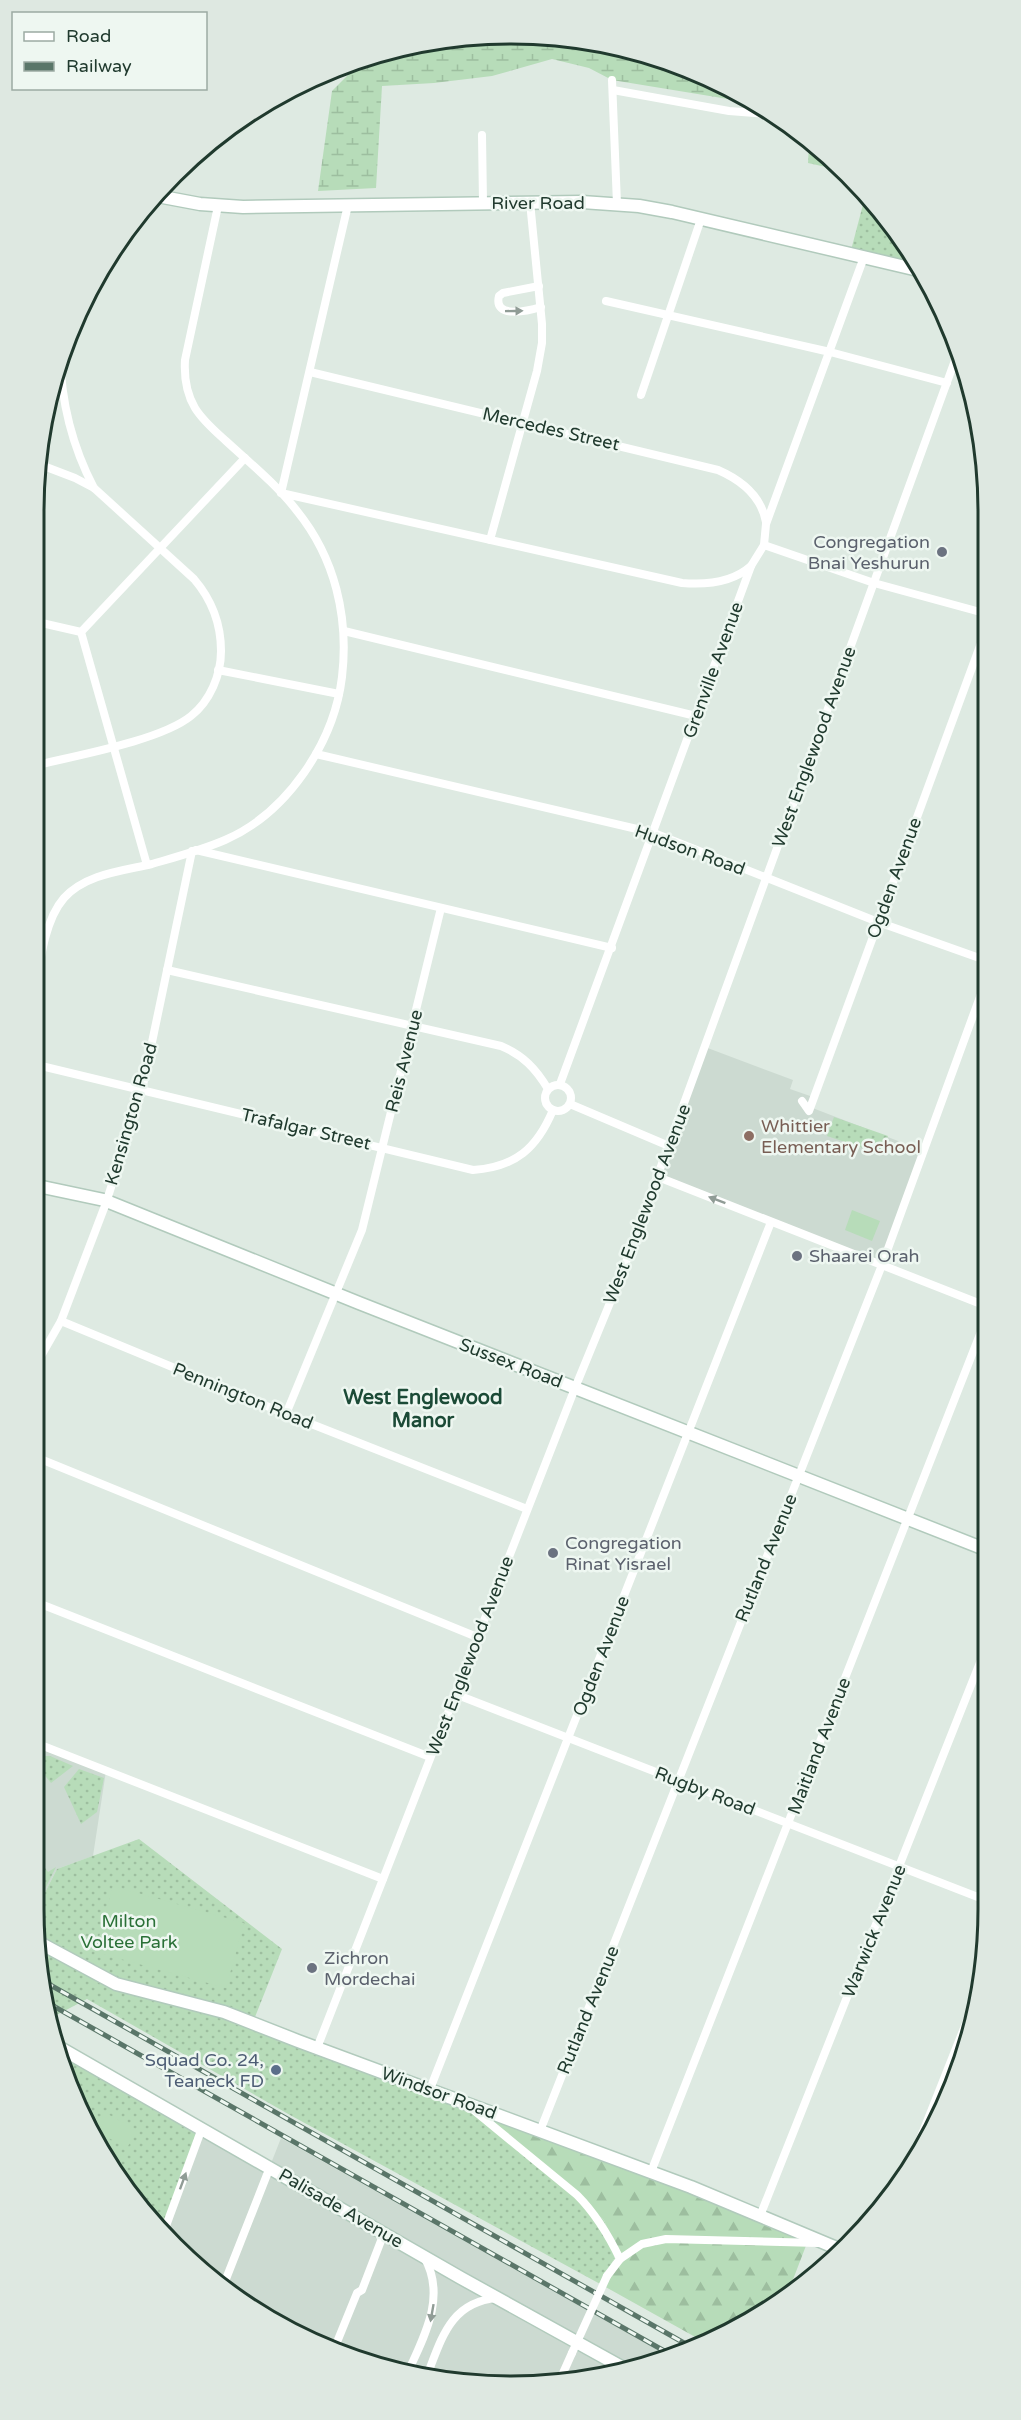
<svg xmlns="http://www.w3.org/2000/svg" width="1021" height="2420" font-family="'Varela Round',sans-serif">
<defs>
<pattern id="grass-dots" width="8" height="8" patternUnits="userSpaceOnUse" patternTransform="scale(1.5)"><rect width="8" height="8" fill="#b7dcb9"/><path d="M2 2h.1M6 6h.1" fill="none" stroke="#9dbe9f" stroke-width="1.8" stroke-linecap="round"/></pattern>
<pattern id="forest-firs" width="22" height="20" patternUnits="userSpaceOnUse" patternTransform="scale(1.5)"><rect width="22" height="20" fill="#b7dcb9"/><path d="M5 1l3.5 6h-7zM16 11l3.5 6h-7z" fill="#9dbe9f"/></pattern>
<pattern id="wetland-marsh" width="20" height="14" patternUnits="userSpaceOnUse" patternTransform="scale(1.5)"><rect width="20" height="14" fill="#b7dcb9"/><path d="M1 5h8M5 5V1M11 12h8M15 12V8" fill="none" stroke="#9dbe9f"/></pattern>
</defs>
<rect width="100%" height="100%" fill="#deeae2"/>
<g fill="#ccdad1">
<polygon points="359,60 352,71 322,86 296,84"/>
<polygon points="705,1047 793,1080 790,1089 813,1097 810,1107 924,1151 882,1265 658,1177"/>
<polygon points="33,1742 106,1771 93,1856 57,1869 34,1914"/>
<polygon points="202,2128 270,2166 281,2138 672,2358 573,2383 418,2378 272,2323 163,2234"/>
</g>
<g fill="url(#grass-dots)">
<polygon points="809,145 835,169 808,163"/>
<polygon points="865,197 889,220 918,270 850,254"/>
<polygon points="834,1117 888,1136 881,1154 827,1136"/>
<polygon points="33,1756 50,1756 73,1766 51,1783 33,1761"/>
<polygon points="79,1769 104,1778 97,1812 81,1824 64,1787"/>
<polygon points="139,1839 282,1949 253,2022 464,2102 604,2220 617,2252 602,2285 290,2115 87,1999 51,2018 34,1914 57,1869"/>
<polygon points="33,1852 48,1872 56,1867 43,1893 33,1890"/>
<path d="M55,2045L202,2128L163,2234C122,2200 64,2097 55,2045Z"/>
</g>
<polygon fill="url(#forest-firs)" points="464,2102 823,2243 807,2243 789,2290 749,2323 706,2343 602,2285 617,2252 604,2220"/>
<polygon fill="url(#wetland-marsh)" points="480,34 573,37 614,47 642,59 667,60 731,92 728,99 612,80 589,68 552,59 492,76 434,83 382,86 376,188 318,191 332,91 352,71 359,60 387,49"/>
<g fill="#b7dcb9">
<polygon points="852,1210 880,1221 872,1241 845,1230"/>
<polygon points="113,1886 244,1923 226,1988 95,1952"/>
<polygon points="104,2112 137,2130 127,2148 94,2130"/>
<polygon points="92,2137 124,2155 114,2173"/>
</g>
<g fill="none" stroke-linecap="round" stroke-linejoin="round">
<defs>
<g id="secondary">
<polyline points="152,195 200,204 243,207 582,202 639,206 672,212 918,270"/>
<polyline points="33,1185 104,1200 359,1303 987,1550"/>
<polyline points="38,1942 116,1984 224,2012 298,2041 691,2187 839,2249"/>
<polyline points="55,2045 461,2278 627,2370"/>
</g>
</defs>
<use href="#secondary" stroke="#b1cabc" stroke-width="15"/>
<g stroke="#fff" stroke-width="8">
<polyline points="612,80 617,204"/>
<polyline points="613,90 729,111 778,115"/>
<polyline points="482,135 483,203"/>
<path d="M348,205L281,493L682,583C706,585 732,583 751,566"/>
<path d="M539,286L503,293L499,296C493,319 528,311 541,307"/>
<polyline points="606,301 830,352 947,383"/>
<path d="M60,354C61,402 72,446 94,488"/>
<path d="M310,372L718,470C741,480 761,495 766,522"/>
<polyline points="641,395 701,219"/>
<polyline points="490,540 537,371 542,343 542,324 530,202"/>
<polyline points="764,545 874,583 984,613"/>
<polyline points="33,621 81,632"/>
<polyline points="344,631 696,716"/>
<polyline points="218,670 339,694"/>
<polyline points="316,754 654,833 878,922 985,960"/>
<path d="M33,766C73,756 160,741 191,716C210,701 221,675 221,651C221,624 212,600 194,579L94,488L75,478L41,465"/>
<polyline points="196,850 612,948"/>
<polyline points="147,865 81,632 245,458"/>
<path d="M167,970L501,1046C523,1055 536,1069 548,1089"/>
<path d="M33,1006C39,973 42,923 64,898C86,874 122,871 152,864C176,857 202,850 225,840C287,813 334,743 342,677C349,617 335,558 297,511C277,485 250,463 226,441C215,431 203,421 195,408C186,393 184,377 185,360L218,206"/>
<path d="M33,1064L473,1170C516,1167 537,1148 553,1110"/>
<polyline points="560,1084 751,566 764,545 766,524 864,257"/>
<circle cx="558" cy="1098" r="13"/>
<polyline points="802,1101 809,1111 984,635"/>
<polyline points="570,1104 669,1146"/>
<polyline points="658,1177 986,1306"/>
<polyline points="61,1321 286,1414 527,1509"/>
<polyline points="33,1362 41,1356 61,1321 106,1203 142,1090 192,851"/>
<polyline points="286,1414 362,1230 441,908"/>
<polyline points="33,1456 477,1637"/>
<polyline points="33,1601 430,1757"/>
<polyline points="455,1694 988,1901"/>
<polyline points="33,1742 383,1879"/>
<polyline points="317,2048 575,1388 621,1276 958,352"/>
<polyline points="430,2089 771,1222"/>
<path d="M471,2108L577,2195C596,2214 608,2234 620,2259L607,2276"/>
<polyline points="540,2131 882,1265 985,983"/>
<polyline points="651,2172 986,1319"/>
<polyline points="907,2172 972,2008"/>
<polyline points="760,2216 987,1645"/>
<polyline points="163,2234 202,2128"/>
<polyline points="620,2259 642,2244 666,2239 818,2243"/>
<polyline points="224,2284 270,2167"/>
<polyline points="335,2347 357,2293 362,2290 384,2233"/>
<path d="M407,2374C424,2337 447,2296 424,2257"/>
<path d="M426,2378C441,2341 449,2302 497,2298"/>
<polyline points="559,2382 572,2353"/>
</g>
<use href="#secondary" stroke="#fff" stroke-width="12"/>
<defs>
<g id="rail">
<polyline points="45,1982 693,2348"/>
<polyline points="48,2003 675,2357"/>
</g>
</defs>
<use href="#rail" stroke="#5a7669" stroke-width="5"/>
<use href="#rail" stroke="#eef7f1" stroke-width="3" stroke-dasharray="9" stroke-linecap="butt"/>
<polyline stroke="#fff" stroke-width="8" points="572,2353 607,2276"/>
</g>
<defs><path id="oneway-solid" d="M-6-.8H1V-3.2L6.5 0L1 3.2V.8H-6Z" transform="scale(1.5)"/></defs>
<g fill="#909c96">
<use href="#oneway-solid" transform="translate(514 311) rotate(-1)"/>
<use href="#oneway-solid" transform="translate(717 1200) rotate(-159)"/>
<use href="#oneway-solid" transform="translate(183 2181) rotate(-70)"/>
<use href="#oneway-solid" transform="translate(432 2313) rotate(100)"/>
</g>
<g fill="#6b7280" stroke="#eef7f1" stroke-width="2">
<circle cx="942" cy="552" r="6"/>
<circle cx="797" cy="1256" r="6"/>
<circle cx="553" cy="1553" r="6"/>
<circle cx="312" cy="1968" r="6"/>
</g>
<circle fill="#8d6e63" stroke="#eef7f1" stroke-width="2" cx="749" cy="1136" r="6"/>
<circle fill="#5c6f8a" stroke="#eef7f1" stroke-width="2" cx="276" cy="2070" r="6"/>
<g text-anchor="middle" stroke-width="5" stroke-linejoin="round" paint-order="stroke">
<g font-size="18" fill="#203a2e" stroke="#eef7f1">
<text x="538" y="209">River Road</text>
<text transform="translate(551 429) rotate(13)" y="6">Mercedes Street</text>
<text transform="translate(713 670) rotate(-70)" y="6">Grenville Avenue</text>
<text transform="translate(814 747) rotate(-70)" y="6">West Englewood Avenue</text>
<text transform="translate(690 850) rotate(20)" y="6">Hudson Road</text>
<text transform="translate(894 878) rotate(-70)" y="6">Ogden Avenue</text>
<text transform="translate(404 1061) rotate(-76)" y="6">Reis Avenue</text>
<text transform="translate(131 1114) rotate(-74)" y="6">Kensington Road</text>
<text transform="translate(306 1129) rotate(13)" y="6">Trafalgar Street</text>
<text transform="translate(647 1204) rotate(-69)" y="6">West Englewood Avenue</text>
<text transform="translate(511 1363) rotate(21)" y="6">Sussex Road</text>
<text transform="translate(243 1396) rotate(22)" y="6">Pennington Road</text>
<text transform="translate(766 1558) rotate(-68)" y="6">Rutland Avenue</text>
<text transform="translate(470 1656) rotate(-69)" y="6">West Englewood Avenue</text>
<text transform="translate(601 1656) rotate(-69)" y="6">Ogden Avenue</text>
<text transform="translate(819 1746) rotate(-69)" y="6">Maitland Avenue</text>
<text transform="translate(705 1791) rotate(21)" y="6">Rugby Road</text>
<text transform="translate(874 1931) rotate(-68)" y="6">Warwick Avenue</text>
<text transform="translate(588 2010) rotate(-68)" y="6">Rutland Avenue</text>
<text transform="translate(439 2093) rotate(20)" y="6">Windsor Road</text>
<text transform="translate(341 2208) rotate(30)" y="6">Palisade Avenue</text>
</g>
<g font-size="18" fill="#5b616d" stroke="#eef7f1" text-anchor="start">
<text x="930" y="548" text-anchor="end">Congregation<tspan x="930" dy="21">Bnai Yeshurun</tspan></text>
<text x="809" y="1262">Shaarei Orah</text>
<text x="565" y="1549">Congregation<tspan x="565" dy="21">Rinat Yisrael</tspan></text>
<text x="324" y="1964">Zichron<tspan x="324" dy="21">Mordechai</tspan></text>
</g>
<g font-size="18" fill="#785e54" stroke="#eef7f1" text-anchor="start">
<text x="761" y="1132">Whittier<tspan x="761" dy="21">Elementary School</tspan></text>
</g>
<g font-size="18" fill="#2a7037" stroke="#eef7f1">
<text x="129" y="1927">Milton<tspan x="129" dy="21">Voltee Park</tspan></text>
</g>
<g font-size="18" fill="#4e5e75" stroke="#eef7f1" text-anchor="end">
<text x="264" y="2066">Squad Co. 24,<tspan x="264" dy="21">Teaneck FD</tspan></text>
</g>
<g font-size="20" font-weight="bold" fill="#1c4b37" stroke="#eef7f1">
<text x="423" y="1404">West Englewood<tspan x="423" dy="23">Manor</tspan></text>
</g>
</g>
<path d="M0 0H1021V2420H0ZM511 44H511A467 467 0 0 1 978 511V1909A467 467 0 0 1 511 2376H511A467 467 0 0 1 44 1909V511A467 467 0 0 1 511 44Z" fill="#dee8e1" fill-rule="evenodd"/>
<path fill="none" stroke="#203a2e" stroke-width="3" d="M511 44H511A467 467 0 0 1 978 511V1909A467 467 0 0 1 511 2376H511A467 467 0 0 1 44 1909V511A467 467 0 0 1 511 44Z"/>
<rect x="12" y="12" width="195" height="78" fill="#eef7f1" stroke="#9caba3" stroke-width="1.5"/>
<rect x="24" y="32" width="30" height="9" fill="#ffffff" stroke="#9caba3" stroke-width="1.5"/>
<text x="66" y="42" font-size="18" fill="#203a2e">Road</text>
<rect x="24" y="62" width="30" height="9" fill="#5a7669" stroke="#9caba3" stroke-width="1.5"/>
<text x="66" y="72" font-size="18" fill="#203a2e">Railway</text>
</svg>
